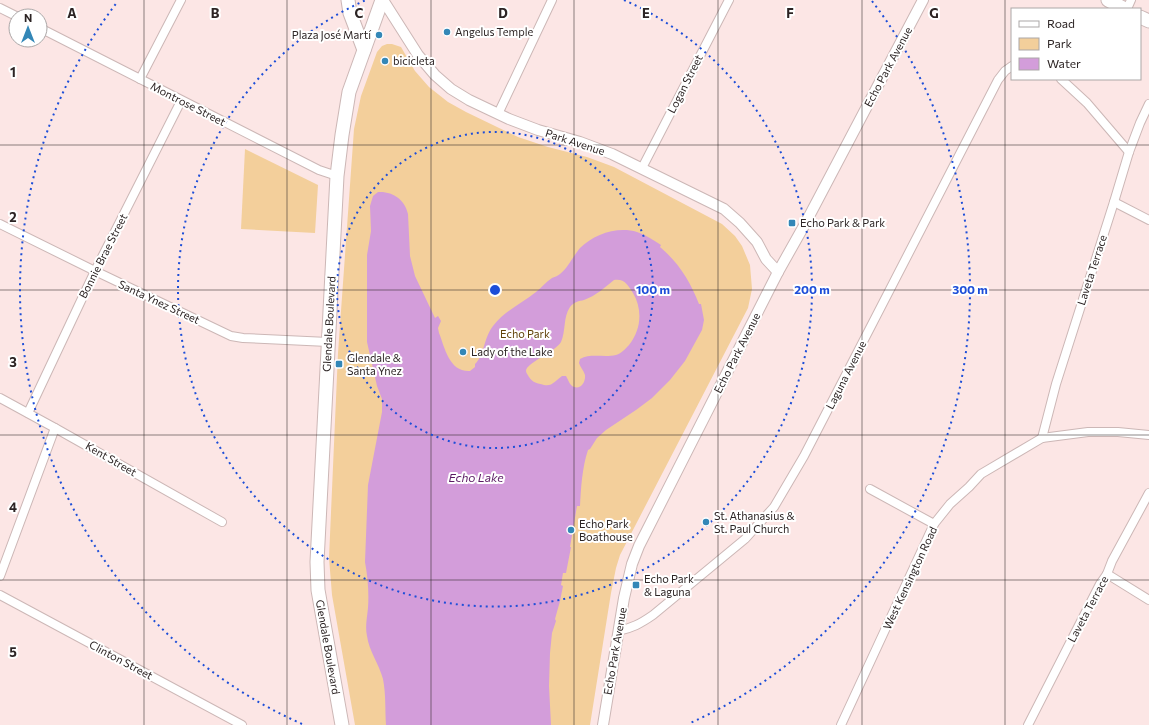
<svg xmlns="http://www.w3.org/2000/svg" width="1149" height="725" font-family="Commissioner,sans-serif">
<rect width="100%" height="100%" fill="#fce6e5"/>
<g fill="#f3cf9b">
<polygon points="387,44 392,44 401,47 415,71 429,87 448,102 466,112 518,137 548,147 587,157 614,167 722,224 735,236 742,246 750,265 752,289 748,308 620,555 616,568 611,593 590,725 355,725 332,595 329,558 338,353 354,129 361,96 377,52 382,46"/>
<polygon points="245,149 318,185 315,233 241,229"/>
</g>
<path fill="#d39dda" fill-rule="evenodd" d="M378,192C393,191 405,200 408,214L410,256L415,276L435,318L438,316L441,321L438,328L439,333C445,348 449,372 470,371L475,367V364C484,356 484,337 493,326C504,311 521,304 536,292C541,288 546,282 552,278C554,277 558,276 560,274C567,269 574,255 580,248C594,234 618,226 637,232C646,235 653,240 661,245L660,247C679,263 690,281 699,304H701L704,320L702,330L685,361L670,380L652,398L636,410L606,430L597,438L590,449L588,450C582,468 581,488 580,506H577L570,547H571L566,573H563L561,585L563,586L560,601L555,619L556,621L552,633L550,653L549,686L551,725H386C385,710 386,694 383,679C379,664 369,651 367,636C365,627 367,618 368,608C369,593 368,578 365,562L368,485L382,412V399L377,386L367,342V255L371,231L370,206L373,196ZM614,280C624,278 628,285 633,293C643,310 641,330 629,345C625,349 622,353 616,355C604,358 591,353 580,359L579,363C580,367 584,371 585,375C586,383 579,392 571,385C569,383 568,379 566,376H562C556,380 552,387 544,385C537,383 533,383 529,377C528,375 526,373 526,371C526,363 555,352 561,342C566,331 563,317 570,307C574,302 579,301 584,300C597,295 604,288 614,280Z"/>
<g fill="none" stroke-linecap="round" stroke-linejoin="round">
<defs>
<g id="minor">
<polyline points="0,8 16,16"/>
<polyline points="1127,9 1131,0"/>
<polyline points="40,28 319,170 337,176"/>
<polyline points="140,79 181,0"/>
<polyline points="1061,79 1087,103 1129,152"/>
<polyline points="498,114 552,0"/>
<polyline points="642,168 729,0"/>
<polyline points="1114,202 1149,220"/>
<polyline points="0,224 95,271 231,336 243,338 328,342"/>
<polyline points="0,398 55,428 222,522"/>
<polyline points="28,413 95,271 181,101"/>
<polyline points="1042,438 1056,384 1114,202 1129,152 1140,123 1149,104"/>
<polyline points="870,489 934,524"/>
<polyline points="1107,574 1149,600"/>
<polyline points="0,576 55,428"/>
<polyline points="0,595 242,725"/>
<path d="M618,631C632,628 640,624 653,615L745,539L774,507L804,456L998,80L1005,71L1012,66"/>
<polyline points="841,725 934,524 950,504 969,487 981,474 1042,438 1088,432 1118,432 1149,435"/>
<polyline points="1028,725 1100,584 1107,574 1112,561 1149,493"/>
</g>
<g id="tertiary">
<polyline points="383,0 418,55 435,75 451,89 469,100 509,119 538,130 580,142 612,154 724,209 740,223 757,242 766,259 778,272"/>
<polyline points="603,725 624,598 632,564 639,546 778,272 805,224 923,0"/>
</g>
<g id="primary">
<polyline points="348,0 350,13 364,50"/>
<polyline points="1108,0 1125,9"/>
<polyline points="1140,17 1149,21"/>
<polyline points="342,725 318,590 317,562 337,176 342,135 349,92 382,0"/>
</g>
</defs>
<use href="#minor" stroke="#ccb7b6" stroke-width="10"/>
<use href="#tertiary" stroke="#ccb7b6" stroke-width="12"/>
<use href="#primary" stroke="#ccb7b6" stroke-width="15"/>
<use href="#minor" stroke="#fff" stroke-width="8"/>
<use href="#tertiary" stroke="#fff" stroke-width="10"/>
<use href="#primary" stroke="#fff" stroke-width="13"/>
</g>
<path fill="none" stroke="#2c2424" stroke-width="1" stroke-opacity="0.55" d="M144,0V725M287,0V725M431,0V725M574,0V725M718,0V725M862,0V725M1005,0V725M0,145H1149M0,290H1149M0,435H1149M0,580H1149"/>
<g fill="none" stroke="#1d4ed8" stroke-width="2" stroke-dasharray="2 4">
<circle cx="495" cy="290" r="158"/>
<path d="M624 0A317 317 0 1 1 366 0"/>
<path d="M302 724A475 475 0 0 1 118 1M872 1A475 475 0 0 1 688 724"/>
</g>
<g fill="#3387b7" stroke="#fff" stroke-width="1.5">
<circle cx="447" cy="32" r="4"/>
<circle cx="379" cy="35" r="4"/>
<circle cx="385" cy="61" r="4"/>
<rect x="788" y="219" width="8" height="8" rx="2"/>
<circle cx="463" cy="352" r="4"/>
<rect x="335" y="360" width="8" height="8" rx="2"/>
<circle cx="706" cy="522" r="4"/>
<circle cx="571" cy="530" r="4"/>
<rect x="632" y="581" width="8" height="8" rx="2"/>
</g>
<g text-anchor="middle" stroke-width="4" stroke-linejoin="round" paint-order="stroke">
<g font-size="11" fill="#2c2424" stroke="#fff" text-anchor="start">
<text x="455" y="36">Angelus Temple</text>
<text x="371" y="39" text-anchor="end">Plaza José Martí</text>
<text x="393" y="65">bicicleta</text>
<text x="800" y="227">Echo Park &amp; Park</text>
<text x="471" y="356">Lady of the Lake</text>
<text x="347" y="362">Glendale &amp;<tspan x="347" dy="13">Santa Ynez</tspan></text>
<text x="714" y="520">St. Athanasius &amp;<tspan x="714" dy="13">St. Paul Church</tspan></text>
<text x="579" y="528">Echo Park<tspan x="579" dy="13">Boathouse</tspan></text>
<text x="644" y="583">Echo Park<tspan x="644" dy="13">&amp; Laguna</tspan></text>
</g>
<g font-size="11" fill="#2c2424" stroke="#fff">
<text transform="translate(888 67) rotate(-62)" y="4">Echo Park Avenue</text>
<text transform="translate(685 84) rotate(-63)" y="4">Logan Street</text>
<text transform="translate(188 104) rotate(27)" y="4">Montrose Street</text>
<text transform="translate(575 142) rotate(18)" y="4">Park Avenue</text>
<text transform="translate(103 256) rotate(-63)" y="4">Bonnie Brae Street</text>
<text transform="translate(1092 270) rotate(-72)" y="4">Laveta Terrace</text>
<text transform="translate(159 302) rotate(25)" y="4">Santa Ynez Street</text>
<text transform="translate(329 324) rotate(-87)" y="4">Glendale Boulevard</text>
<text transform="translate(737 353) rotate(-63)" y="4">Echo Park Avenue</text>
<text transform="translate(846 375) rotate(-63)" y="4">Laguna Avenue</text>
<text transform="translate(111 459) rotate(30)" y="4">Kent Street</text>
<text transform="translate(910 578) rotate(-65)" y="4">West Kensington Road</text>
<text transform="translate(1088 609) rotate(-62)" y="4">Laveta Terrace</text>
<text transform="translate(328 647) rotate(80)" y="4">Glendale Boulevard</text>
<text transform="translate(615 651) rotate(-80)" y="4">Echo Park Avenue</text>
<text transform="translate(121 660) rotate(28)" y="4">Clinton Street</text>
</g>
<g font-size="11" fill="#614209" stroke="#fff">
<text x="525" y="338">Echo Park</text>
</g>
<g font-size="12" font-style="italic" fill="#5b1b64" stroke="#fff">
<text x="476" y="482">Echo Lake</text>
</g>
</g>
<g font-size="13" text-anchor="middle" font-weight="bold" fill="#2c2424" stroke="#fff" stroke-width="4" stroke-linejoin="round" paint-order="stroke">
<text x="72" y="18">A</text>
<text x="215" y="18">B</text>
<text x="359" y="18">C</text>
<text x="503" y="18">D</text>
<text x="646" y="18">E</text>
<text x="790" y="18">F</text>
<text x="934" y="18">G</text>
<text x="13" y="77">1</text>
<text x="13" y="222">2</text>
<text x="13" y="367">3</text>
<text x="13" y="512">4</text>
<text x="13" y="657">5</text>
</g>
<circle cx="495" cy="290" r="6" fill="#1d4ed8" stroke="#fff" stroke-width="2"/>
<g font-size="12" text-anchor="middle" font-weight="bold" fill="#1d4ed8" stroke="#fff" stroke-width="4" stroke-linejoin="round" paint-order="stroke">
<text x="653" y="294">100 m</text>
<text x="812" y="294">200 m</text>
<text x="970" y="294">300 m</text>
</g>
<rect x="1011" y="8" width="130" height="72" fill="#ffffff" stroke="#aba7a7"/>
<rect x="1019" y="21" width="20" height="6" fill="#ffffff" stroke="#aba7a7"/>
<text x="1047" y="28" font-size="12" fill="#2c2424">Road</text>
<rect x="1019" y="38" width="20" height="12" fill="#f3cf9b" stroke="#aba7a7"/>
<text x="1047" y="48" font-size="12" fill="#2c2424">Park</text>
<rect x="1019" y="58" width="20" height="12" fill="#d39dda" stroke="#aba7a7"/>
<text x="1047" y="68" font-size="12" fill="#2c2424">Water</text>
<g transform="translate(28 28)"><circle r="19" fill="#ffffff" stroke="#aba7a7"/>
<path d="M0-3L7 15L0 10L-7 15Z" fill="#3387b7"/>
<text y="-6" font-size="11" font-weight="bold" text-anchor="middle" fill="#2c2424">N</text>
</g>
</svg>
